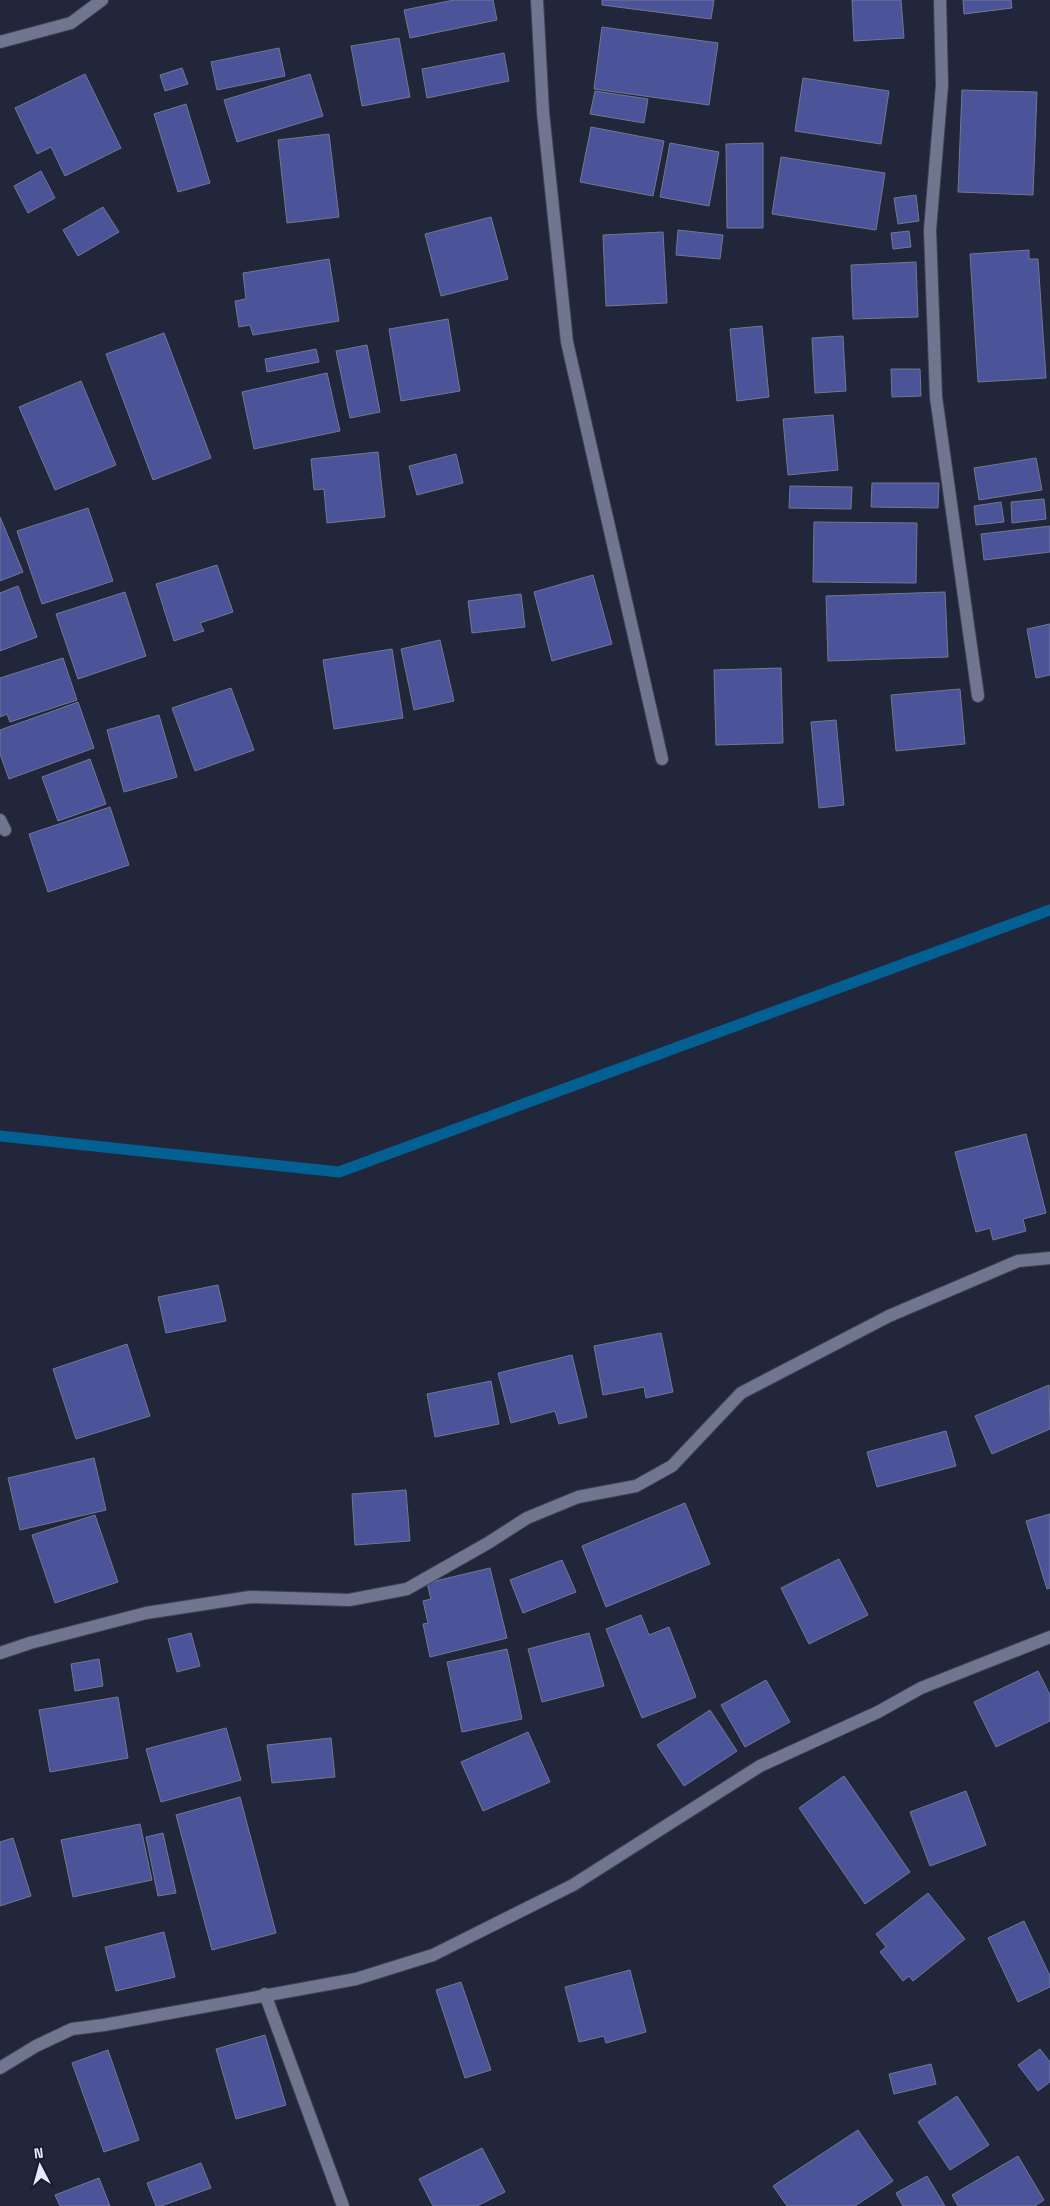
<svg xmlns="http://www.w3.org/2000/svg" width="1050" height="2206" font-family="'Space Grotesk',sans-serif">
<rect width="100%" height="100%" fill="#22263b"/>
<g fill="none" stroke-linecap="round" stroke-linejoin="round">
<polyline stroke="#036093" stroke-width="11" points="0,1136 339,1172 1050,910"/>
</g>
<g fill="#4c5499" stroke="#727791">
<polygon points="454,0 493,0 497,20 410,38 404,10"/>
<polygon points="602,0 714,0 711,19 602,5"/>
<polygon points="852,0 901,0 904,38 854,41"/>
<polygon points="963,0 1011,0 1012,8 964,14"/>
<polygon points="602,27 718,43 709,105 594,89"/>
<polygon points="399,38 410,97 362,106 351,46"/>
<polygon points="279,48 285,76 217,90 211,62"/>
<polygon points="504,53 509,81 427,98 422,69"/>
<polygon points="182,68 188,84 165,91 160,75"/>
<polygon points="85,74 121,148 65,176 51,147 37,154 15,108"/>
<polygon points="310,74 323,116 237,142 224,100"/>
<polygon points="803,78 889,91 881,144 795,131"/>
<polygon points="962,90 1037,92 1033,195 958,192"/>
<polygon points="595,91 648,99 644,123 590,114"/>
<polygon points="186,104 210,183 178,192 154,114"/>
<polygon points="591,127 664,141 653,196 580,182"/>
<polygon points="329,134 339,217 287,223 278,140"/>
<polygon points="670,143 719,152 709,206 660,197"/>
<polygon points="763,143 763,228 727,228 726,144"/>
<polygon points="781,157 885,173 876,230 772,214"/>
<polygon points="41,171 55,198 28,213 14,186"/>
<polygon points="916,195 919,221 898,224 894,198"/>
<polygon points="103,207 119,232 78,256 63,230"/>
<polygon points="491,217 508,279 441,296 425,234"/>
<polygon points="678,230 723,235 720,259 676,255"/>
<polygon points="909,231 911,247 893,249 891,233"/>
<polygon points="663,232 667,303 606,306 603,235"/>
<polygon points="1029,250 1029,259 1038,259 1046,378 978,382 970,254"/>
<polygon points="329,259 339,321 253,335 250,325 239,327 235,301 246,299 243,273"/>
<polygon points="916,262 918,317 853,319 851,265"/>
<polygon points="448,319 460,391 401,401 389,329"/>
<polygon points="762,326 769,397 737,401 730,329"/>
<polygon points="164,333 211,458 153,480 106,354"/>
<polygon points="843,336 846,391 815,393 812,338"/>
<polygon points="367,345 380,412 350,418 336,351"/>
<polygon points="316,349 319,362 267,372 265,359"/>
<polygon points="891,369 920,369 921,396 892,397"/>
<polygon points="327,373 340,431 254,449 242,392"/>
<polygon points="81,381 116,465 55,490 19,407"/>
<polygon points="833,415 838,470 788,475 783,419"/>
<polygon points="378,452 385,517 327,523 324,489 314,490 311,459"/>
<polygon points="456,454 463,483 417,495 409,466"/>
<polygon points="1036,458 1042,490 979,500 974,468"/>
<polygon points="872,483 939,483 938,508 871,507"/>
<polygon points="790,486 852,487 851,509 789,508"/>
<polygon points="1044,499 1046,519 1012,523 1011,502"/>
<polygon points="1001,502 1004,522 976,525 974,506"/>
<polygon points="88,508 113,581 42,604 17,531"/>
<polygon points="0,517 23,572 0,581"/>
<polygon points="814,522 917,523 916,583 813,582"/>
<polygon points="1050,526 1050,552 984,560 981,534"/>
<polygon points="217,565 233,612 200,623 204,631 174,641 156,584"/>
<polygon points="593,575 612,644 552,661 534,592"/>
<polygon points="18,586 37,637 0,651 0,593"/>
<polygon points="125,592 146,656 78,679 56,614"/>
<polygon points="945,592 948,657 828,661 826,596"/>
<polygon points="521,594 525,627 472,633 468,601"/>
<polygon points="1050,624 1050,675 1036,678 1027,629"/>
<polygon points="440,640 454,701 414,710 401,649"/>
<polygon points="392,649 403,718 334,729 323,660"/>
<polygon points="63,658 77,700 10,722 7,714 0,717 0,678"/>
<polygon points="781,668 783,743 716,745 714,670"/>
<polygon points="231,688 254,750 195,771 172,708"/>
<polygon points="960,689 965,744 896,751 891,695"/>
<polygon points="78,702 94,748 9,779 0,754 0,730"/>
<polygon points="159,715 177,777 124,792 107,730"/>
<polygon points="836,720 844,805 819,808 811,722"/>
<polygon points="90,759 106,804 58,821 42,777"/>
<polygon points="110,807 129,865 48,892 29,834"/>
<polygon points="1026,1134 1046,1213 1023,1219 1026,1231 993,1240 990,1228 976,1232 955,1152"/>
<polygon points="218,1285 226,1321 166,1333 158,1297"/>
<polygon points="661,1333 673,1392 646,1398 644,1387 603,1395 594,1346"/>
<polygon points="127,1344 150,1416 76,1439 53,1369"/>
<polygon points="572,1355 587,1417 559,1424 555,1411 511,1423 498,1373"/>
<polygon points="491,1381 499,1424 435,1437 427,1394"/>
<polygon points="1049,1385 1050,1429 992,1454 975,1416"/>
<polygon points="946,1431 956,1466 877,1487 867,1452"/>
<polygon points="94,1458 106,1510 20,1530 8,1478"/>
<polygon points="406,1490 410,1541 355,1545 352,1494"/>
<polygon points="685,1503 710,1564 606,1607 582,1546"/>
<polygon points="1050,1514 1050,1588 1047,1589 1026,1521"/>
<polygon points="95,1515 118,1582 55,1603 32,1535"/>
<polygon points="839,1559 868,1615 809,1644 781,1588"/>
<polygon points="562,1560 576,1592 523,1613 510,1580"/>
<polygon points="490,1568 507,1638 430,1657 423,1624 428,1623 423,1601 431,1599 427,1583"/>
<polygon points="641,1615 649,1635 669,1627 696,1697 642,1718 606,1629"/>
<polygon points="191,1633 200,1666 177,1672 168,1639"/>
<polygon points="589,1633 604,1686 542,1702 528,1649"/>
<polygon points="507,1649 522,1719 462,1732 447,1662"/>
<polygon points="99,1659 103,1686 75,1691 71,1664"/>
<polygon points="1038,1671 1050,1695 1050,1721 996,1747 974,1702"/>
<polygon points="766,1680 790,1722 745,1747 721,1705"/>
<polygon points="118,1697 128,1758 50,1772 39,1710"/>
<polygon points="710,1710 737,1751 684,1786 657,1745"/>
<polygon points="226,1728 241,1780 161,1802 146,1749"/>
<polygon points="528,1732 550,1782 483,1811 461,1762"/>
<polygon points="331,1738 335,1777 272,1783 267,1745"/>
<polygon points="844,1776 910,1872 865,1904 799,1808"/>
<polygon points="966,1791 986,1845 930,1866 910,1812"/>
<polygon points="240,1797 276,1933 212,1950 176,1815"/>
<polygon points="140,1824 152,1880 73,1897 61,1840"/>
<polygon points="163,1833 176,1893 158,1896 146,1837"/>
<polygon points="13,1838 31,1896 0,1906 0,1842"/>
<polygon points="928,1893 965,1939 913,1981 909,1976 903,1981 880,1952 886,1947 876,1934"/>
<polygon points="1024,1921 1050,1976 1050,1987 1018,2002 988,1938"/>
<polygon points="164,1932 175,1977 116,1991 105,1947"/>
<polygon points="630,1970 646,2032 606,2043 604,2036 579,2042 565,1987"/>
<polygon points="461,1982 491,2070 465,2078 436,1990"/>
<polygon points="265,2035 286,2105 236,2119 216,2049"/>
<polygon points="1040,2049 1050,2062 1050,2082 1038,2091 1018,2065"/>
<polygon points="108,2050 139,2140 104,2152 72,2063"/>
<polygon points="931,2064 936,2084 894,2094 889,2074"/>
<polygon points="957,2096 989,2145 950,2170 918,2122"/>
<polygon points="858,2130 893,2181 855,2206 787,2206 773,2186"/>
<polygon points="482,2148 505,2192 477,2206 433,2206 419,2179"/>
<polygon points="1018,2156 1044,2200 1035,2206 958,2206 952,2195"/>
<polygon points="201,2163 211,2188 161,2206 156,2206 147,2183"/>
<polygon points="927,2176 945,2206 903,2206 896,2193"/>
<polygon points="99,2178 110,2206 60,2206 55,2195"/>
</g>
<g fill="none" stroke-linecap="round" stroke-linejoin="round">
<defs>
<g id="minor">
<polyline points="537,0 543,112 567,342 662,759"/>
<polyline points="940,0 942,85 930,230 936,397 978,696"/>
<polyline points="0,42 71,23 102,0"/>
<polyline points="0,820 5,830"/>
<polyline points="0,1653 30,1643 146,1613 250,1597 349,1600 407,1589 488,1543 527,1518 578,1497 636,1486 672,1466 741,1393 889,1316 1018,1261 1050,1258"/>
<polyline points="265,1994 343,2206"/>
<polyline points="0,2068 36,2046 72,2029 104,2025 356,1979 433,1955 573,1885 760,1766 878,1712 921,1688 1050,1637"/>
</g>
</defs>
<use href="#minor" stroke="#414355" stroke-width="14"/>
<use href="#minor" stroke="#717690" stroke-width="12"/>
</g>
<g transform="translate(40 2166) rotate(354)" stroke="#191c31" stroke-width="4" paint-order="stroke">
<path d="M0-4L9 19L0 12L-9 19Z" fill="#e7eaf8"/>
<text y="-8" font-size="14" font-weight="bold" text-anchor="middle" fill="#e7eaf8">N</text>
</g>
</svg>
